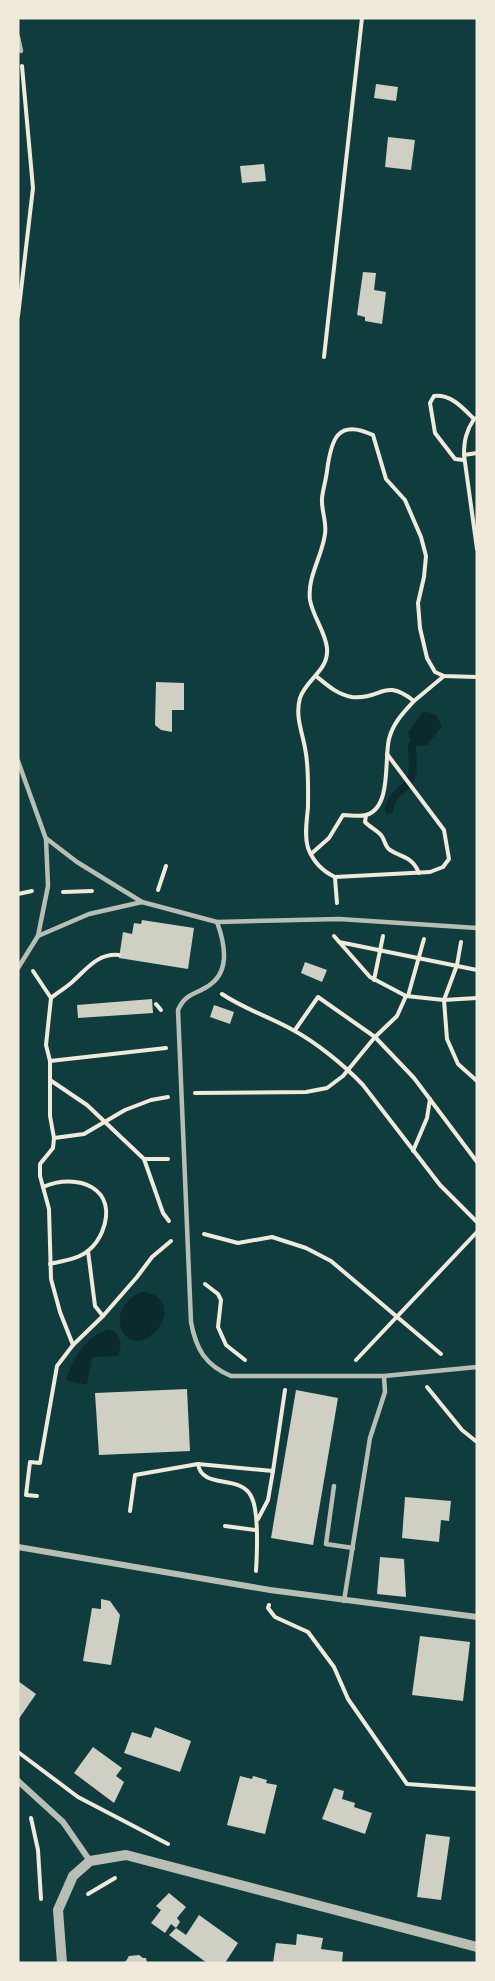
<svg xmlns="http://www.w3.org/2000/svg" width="495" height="1981" font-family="'Fira Sans',sans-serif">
<rect width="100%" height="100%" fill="#0f3d3e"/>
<g fill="#0a2a2b">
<polygon points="423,711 435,714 442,726 427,745 412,746 408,733"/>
<path d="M142,1292C191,1298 148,1358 126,1336C111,1321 124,1298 142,1292Z"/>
<path d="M109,1329C122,1334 122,1345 118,1356L92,1357L87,1385L66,1380C73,1358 86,1336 109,1329Z"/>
</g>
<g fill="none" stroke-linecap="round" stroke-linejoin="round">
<path stroke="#0a2a2b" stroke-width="8" d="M389,810C392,790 408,791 412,775C414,767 412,755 412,746"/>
</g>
<g fill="#cfcfc3">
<polygon points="376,84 398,87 396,101 374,98"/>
<polygon points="388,137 415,140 411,170 385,167"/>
<polygon points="264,164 266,181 242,183 240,166"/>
<polygon points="363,272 376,273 374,290 386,292 382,324 365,321 365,317 357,315"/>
<polygon points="156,682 184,683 184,710 172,710 172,732 161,730 155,725"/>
<polygon points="142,920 194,928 188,969 119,958 123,932 132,934 134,923 141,924"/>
<polygon points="305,962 327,970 322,982 301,973"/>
<polygon points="152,999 153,1013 78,1018 77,1005"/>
<polygon points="214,1005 234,1012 230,1024 210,1017"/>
<polygon points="187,1389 190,1451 99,1455 95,1393"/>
<polygon points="296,1390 338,1398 313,1545 271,1538"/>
<polygon points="405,1497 451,1501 449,1521 441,1520 439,1542 402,1538"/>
<polygon points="380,1557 404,1559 406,1597 377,1594"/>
<polygon points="101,1599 110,1601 120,1615 111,1665 83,1661 92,1608 101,1609"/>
<polygon points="420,1636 470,1642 463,1701 412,1695"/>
<polygon points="18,1681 36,1694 18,1720"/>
<polygon points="155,1727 191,1741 180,1772 124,1753 132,1732 151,1738"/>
<polygon points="93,1747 122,1768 116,1776 124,1782 114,1803 74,1773"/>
<polygon points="240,1776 252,1779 253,1776 267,1780 266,1783 277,1785 265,1834 227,1825"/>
<polygon points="334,1788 344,1791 342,1799 355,1803 354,1807 372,1813 365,1834 322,1819"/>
<polygon points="426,1834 450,1837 441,1900 417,1897"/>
<polygon points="169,1893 186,1907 177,1918 180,1922 176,1928 171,1924 165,1933 151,1923 161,1910 156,1906"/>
<polygon points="199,1915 238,1943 225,1963 207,1963 169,1935 176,1928 186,1935"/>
<polygon points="297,1934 323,1938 321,1949 343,1952 342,1963 273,1963 276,1943 296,1945"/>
<polygon points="139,1955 143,1958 146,1958 147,1963 121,1963 126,1961 129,1956"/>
</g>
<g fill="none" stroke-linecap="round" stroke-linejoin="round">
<g stroke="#f1e9da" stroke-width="4">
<polyline points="18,316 33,188 22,66"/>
<polyline points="324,357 362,18"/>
<path d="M477,418L474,419C466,431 464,441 464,455L477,549"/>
<polyline points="464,455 477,453"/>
<path d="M464,460L455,459L435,433L430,403L434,396C451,394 463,408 474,419"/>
<path d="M316,676C327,685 338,695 352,697C382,700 383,677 414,701L444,676"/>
<path d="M387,754L444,830L449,859L443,867L430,872L335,877C322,871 313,861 308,848C304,835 307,820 308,807C308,787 309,767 305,748C302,731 295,716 300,698C306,679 329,671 327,648C325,631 313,617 310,600C307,577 322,557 325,534C327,522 321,510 322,498C323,489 326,480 327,471C331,440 337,418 373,435L386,479L405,500L421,537L426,556L424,577L418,603L420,628L427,658L435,672L444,676L477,677"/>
<path d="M366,815L365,822C370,827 376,830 380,834C385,838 384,846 390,850C402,858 412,856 419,873"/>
<path d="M311,854L329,838L343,815C350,815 360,817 366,815C392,808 384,759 389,739C393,723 403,713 414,701"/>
<polyline points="335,878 337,903"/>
<polyline points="158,890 166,866"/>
<polyline points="63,892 92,891"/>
<polyline points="18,894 32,891"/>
<polyline points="334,936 370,977 406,996"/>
<polyline points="339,942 477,970"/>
<polyline points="461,942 457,965 444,1000 447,1039 458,1064 477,1081"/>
<polyline points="33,971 51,998"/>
<polyline points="374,980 383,936"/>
<path d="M222,994C244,1009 270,1017 293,1030C317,1043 344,1065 363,1085L440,1185L477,1222"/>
<polyline points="408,996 424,939"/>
<polyline points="156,1004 161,1010"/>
<polyline points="295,1030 318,997 375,1037 414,1078 477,1162"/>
<path d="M50,1061L46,1045L51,998C57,993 64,989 71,983C86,970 97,953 119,955"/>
<polyline points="50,1080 87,1105 144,1159 163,1213 169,1221"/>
<polyline points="195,1093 306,1092 327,1088 343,1076 375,1037 397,1016 406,996 444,1000 477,998"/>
<polyline points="54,1138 84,1134 125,1110 151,1100 168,1097"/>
<polyline points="413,1151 427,1118 430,1099"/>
<polyline points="144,1159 168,1159"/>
<path d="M43,1187C77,1172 120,1188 102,1232C99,1239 95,1245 89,1250C79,1259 63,1261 50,1264"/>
<polyline points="204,1234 238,1243 272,1237 306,1248 331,1261 441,1354"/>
<polyline points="88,1251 95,1306 103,1316"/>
<polyline points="205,1284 218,1294 221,1300 218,1327 226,1345 245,1360"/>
<polyline points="73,1345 60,1312 51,1279 49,1209 40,1176 40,1164 53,1148 54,1138 50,1116 50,1061 166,1048"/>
<polyline points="356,1360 477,1232"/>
<polyline points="427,1387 462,1430 477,1442"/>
<path d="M198,1464C202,1490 240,1474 251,1496C259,1510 257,1554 256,1571"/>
<polyline points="37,1496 26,1495 30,1462 40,1463 57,1366 73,1345 103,1316 137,1277 152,1257 171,1241"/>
<polyline points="130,1511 135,1475 198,1464 273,1471 285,1390"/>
<polyline points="258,1519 268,1500 273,1471"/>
<polyline points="225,1526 255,1530"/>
<polyline points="269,1605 268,1608 275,1617 308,1632 334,1667 348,1699 407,1784 477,1789"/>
<polyline points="18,1752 78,1797 168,1844"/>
<polyline points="31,1818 38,1850 41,1899"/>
<polyline points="88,1894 115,1878"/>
</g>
<g stroke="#b8beb3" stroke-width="4.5">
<polyline points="18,37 21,51"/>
<polyline points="18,761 46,839 48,886 38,936 18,968"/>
<polyline points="47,839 77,862 142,902"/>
<path d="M217,922C224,941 231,969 211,984C197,995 186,992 178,1010L191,1322C196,1349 205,1365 231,1376H384L477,1367"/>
<polyline points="38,936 89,914 142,902 217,922 339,919 477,928"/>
<polyline points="334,1486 326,1544 353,1548"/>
<polyline points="344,1601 370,1438 385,1392 384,1376"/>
</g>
<g stroke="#b8beb3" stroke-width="6">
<polyline points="18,1547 270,1590 477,1617"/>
<polyline points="18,1781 63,1822 90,1861"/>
</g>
<polyline stroke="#b8beb3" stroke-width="10" points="62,1963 58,1910 73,1876 90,1861 126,1855 477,1947"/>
</g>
<rect width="495" height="1981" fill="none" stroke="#f1e9da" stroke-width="39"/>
</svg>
